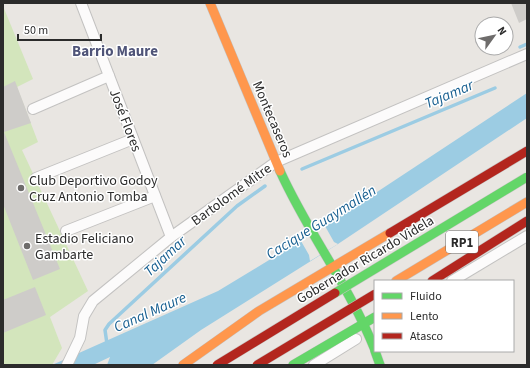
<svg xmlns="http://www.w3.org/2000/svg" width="530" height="368" font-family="'Source Sans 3',sans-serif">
<rect width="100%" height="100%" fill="#e9e6e2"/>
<polygon fill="#d3e5bc" points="3,6 33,79 17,87 38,142 22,150 88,291 50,317 62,348 52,365 3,365"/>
<polygon fill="#9ccce3" points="527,93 527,118 338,244 201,330 152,365 107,365 110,357 93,365 52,365 218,291 330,223"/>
<polygon fill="#e9e6e2" points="325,226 334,242 338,244 310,261 309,255 301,241"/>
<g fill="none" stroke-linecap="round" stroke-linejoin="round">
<g stroke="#9ccce3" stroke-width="3.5">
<polyline points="520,47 527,44"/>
<polyline points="302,169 495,88"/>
<polyline points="107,344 105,330 109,324 237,206 265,186"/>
</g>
</g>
<g fill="#ceccc9">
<polygon points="511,3 527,3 527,19 519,23"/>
<polygon points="15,81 31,123 4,132 60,269 33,280 3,204 3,87"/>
<polygon points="35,287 46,315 3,333 3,300"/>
</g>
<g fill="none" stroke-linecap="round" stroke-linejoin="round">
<defs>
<g id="street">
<polyline points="81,3 171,237"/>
<polyline points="33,109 109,76"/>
<polyline points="36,178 133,139"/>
<polyline points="66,231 155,196"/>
<polyline points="452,281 527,236"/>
<polyline points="67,365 80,338 84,316 93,301 171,237 276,162 527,54"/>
<polyline points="314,365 356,339"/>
</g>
<g id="fast">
<path d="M280,171C308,233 350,287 375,350"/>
<polyline points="375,351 380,365"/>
<polyline points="293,365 375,317"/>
</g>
<g id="slow">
<polyline points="210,3 280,171"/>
<polyline points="396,281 527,202"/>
<polyline points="183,365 259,311 390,233"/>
</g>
<g id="jam">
<polyline points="390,233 527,151"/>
<polyline points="432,281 527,221"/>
</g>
</defs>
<use href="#street" stroke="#c3c2c1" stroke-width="12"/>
<use href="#fast" stroke="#c3c2c1" stroke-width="10"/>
<use href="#slow" stroke="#c3c2c1" stroke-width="10"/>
<use href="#jam" stroke="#c3c2c1" stroke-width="10"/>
<use href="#street" stroke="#fcfbfb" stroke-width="10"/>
<use href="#fast" stroke="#63d668" stroke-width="9"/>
<use href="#slow" stroke="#ff974d" stroke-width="9"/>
<use href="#jam" stroke="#b3261e" stroke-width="9"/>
<defs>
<polyline id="fast-bridge" points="335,293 527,177"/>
<g id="jam-bridge">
<polyline points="217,365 335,293"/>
<polyline points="257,365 375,294"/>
</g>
</defs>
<use href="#fast-bridge" stroke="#c5c4c2" stroke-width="10" stroke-linecap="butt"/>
<use href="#jam-bridge" stroke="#c5c4c2" stroke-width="10" stroke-linecap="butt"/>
<use href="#fast-bridge" stroke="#63d668" stroke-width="9"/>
<use href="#jam-bridge" stroke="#b3261e" stroke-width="9"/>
</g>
<g fill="#6e6c6b" stroke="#fff" stroke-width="1.5">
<circle cx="21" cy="188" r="4"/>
<circle cx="27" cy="246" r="4"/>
</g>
<g text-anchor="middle" stroke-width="3" stroke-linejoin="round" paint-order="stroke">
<rect fill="#fff" stroke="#6b6b6b" stroke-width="1" x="446" y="231" width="32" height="22" rx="3"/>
<g font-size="13" font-weight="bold" fill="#2b2b2b">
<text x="462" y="247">RP1</text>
</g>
<g font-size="14" fill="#2b2b2b" stroke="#fff">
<text transform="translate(273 119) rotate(67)" y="5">Montecaseros</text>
<text transform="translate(126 120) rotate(69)" y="5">José Flores</text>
<text transform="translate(231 194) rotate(-36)" y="5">Bartolomé Mitre</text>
<text transform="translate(365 259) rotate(-31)" y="5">Gobernador Ricardo Videla</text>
</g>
<g font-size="14" fill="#2b2b2b" stroke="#fff" text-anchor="start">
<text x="29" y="185">Club Deportivo Godoy<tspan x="29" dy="16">Cruz Antonio Tomba</tspan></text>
<text x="35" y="243">Estadio Feliciano<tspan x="35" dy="16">Gambarte</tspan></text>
</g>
<g font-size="15" font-weight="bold" fill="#4f5478" stroke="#fff">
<text x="115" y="56">Barrio Maure</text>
</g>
<g font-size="15" font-style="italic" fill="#196091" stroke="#fff">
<text transform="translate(449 94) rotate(-23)" y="5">Tajamar</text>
<text transform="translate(321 222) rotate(-32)" y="5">Cacique Guaymallén</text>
<text transform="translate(165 256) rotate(-43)" y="5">Tajamar</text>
<text transform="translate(150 312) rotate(-24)" y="5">Canal Maure</text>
</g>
</g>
<rect width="530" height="368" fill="none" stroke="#2b2b2b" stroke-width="8"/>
<rect x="374" y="280" width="140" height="72" fill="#ffffff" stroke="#aaaaaa"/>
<rect x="382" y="293" width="20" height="6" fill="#63d668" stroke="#aaaaaa"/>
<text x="410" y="300" font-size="12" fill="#2b2b2b">Fluido</text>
<rect x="382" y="313" width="20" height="6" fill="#ff974d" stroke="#aaaaaa"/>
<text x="410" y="320" font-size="12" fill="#2b2b2b">Lento</text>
<rect x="382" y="333" width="20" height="6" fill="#b3261e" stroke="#aaaaaa"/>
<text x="410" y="340" font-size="12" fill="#2b2b2b">Atasco</text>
<g transform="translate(494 36) rotate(57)"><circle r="19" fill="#ffffff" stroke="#aaaaaa"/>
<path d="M0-3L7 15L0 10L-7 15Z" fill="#6e6c6b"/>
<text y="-6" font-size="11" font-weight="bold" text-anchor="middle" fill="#2b2b2b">N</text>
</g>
<path d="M18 34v6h83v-6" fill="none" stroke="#2b2b2b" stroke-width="2"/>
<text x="24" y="34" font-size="12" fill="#2b2b2b" stroke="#ffffff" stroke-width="3" paint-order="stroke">50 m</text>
</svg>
